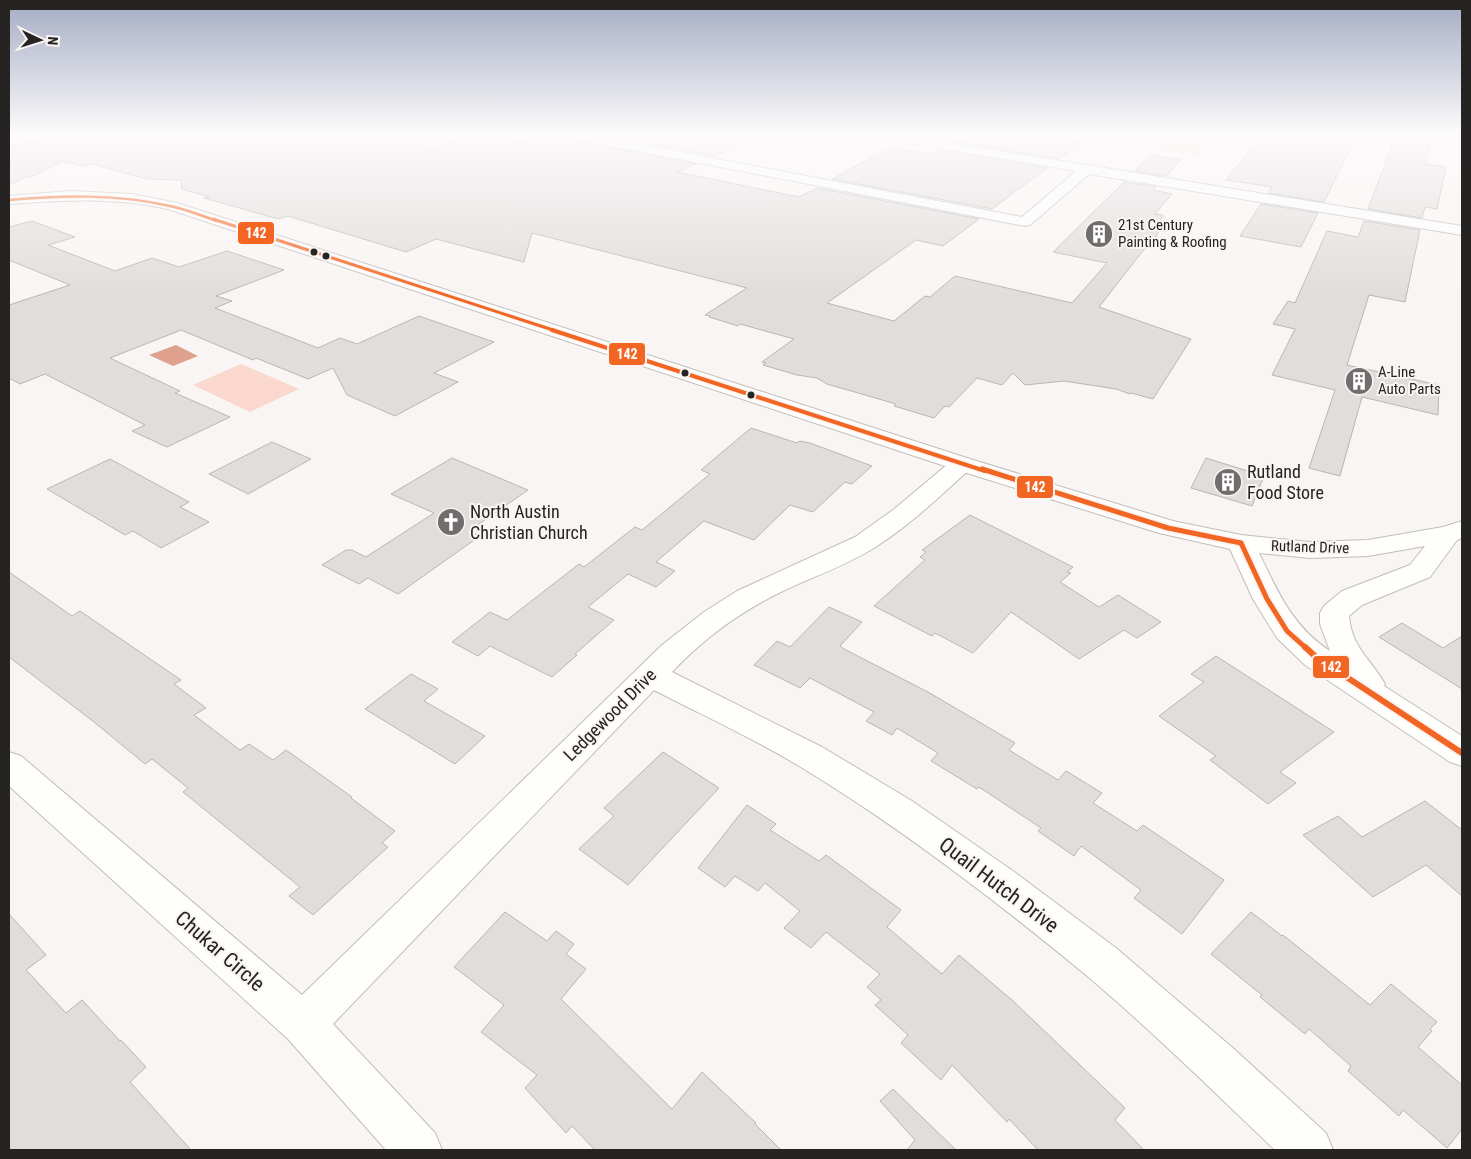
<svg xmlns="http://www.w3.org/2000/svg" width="1471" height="1159" font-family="'Roboto Condensed',sans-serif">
<rect width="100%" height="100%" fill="#f9f5f4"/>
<polygon fill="#efe5e3" points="1046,133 1214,133 1200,156"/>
<polygon fill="#fad8ce" points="241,364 299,389 250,412 193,385"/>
<polygon fill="#e0a08e" points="176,345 198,356 173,366 149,355"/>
<g fill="#e0dddc" stroke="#b9b6b5">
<polygon points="69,133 424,133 426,150 478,133 531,143 532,133 552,133 560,138 696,164 677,172 799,197 817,188 979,219 943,246 916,240 827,303 894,321 925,296 930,297 955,276 1072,303 1107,263 1053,252 1124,182 1156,187 1153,190 1172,194 1155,214 1163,215 1160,221 1164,222 1162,226 1152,244 1149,243 1099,307 1191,339 1153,399 1131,393 1130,394 1116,389 1064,381 1025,385 1013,373 1002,385 977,378 949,407 945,406 934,418 894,406 896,404 827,384 817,378 797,375 763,365 766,363 762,362 794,339 740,324 738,326 709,317 710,316 705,315 747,288 532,233 524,262 436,239 406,252 288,216 278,219 204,198 210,197 182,189 181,180 147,179 92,164 83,166 63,161 31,177 26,177 9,185 9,147"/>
<polygon points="592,133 768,133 714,156"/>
<polygon points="966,133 1025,133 1082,142 1059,159 952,141"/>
<polygon points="1263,133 1301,137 1301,133 1358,133 1324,202 1268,193 1272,187 1226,180"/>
<polygon points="1397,133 1434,133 1425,164 1446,167 1437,209 1425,207 1422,218 1368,209"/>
<polygon points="890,148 930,154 938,150 1047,168 992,209 832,179"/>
<polygon points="1151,155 1181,160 1166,176 1135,171"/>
<polygon points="1261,204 1318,213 1301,247 1240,236"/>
<polygon points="32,221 75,237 48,245 115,271 152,258 179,267 227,251 284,270 216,296 232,301 215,308 318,348 340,338 357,344 419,316 494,342 434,373 458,382 395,416 347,395 333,368 308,379 256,358 253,360 181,330 110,358 180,391 175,393 230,417 167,447 132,431 145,425 45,374 20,384 9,378 9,305 70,285 9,260 9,227"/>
<polygon points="1364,221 1420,230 1405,302 1369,295 1347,365 1439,385 1438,415 1362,397 1340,476 1309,468 1335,390 1272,375 1295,329 1273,324 1288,301 1295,303 1327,231 1358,237"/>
<polygon points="751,428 797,443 800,441 810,443 872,466 852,484 845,482 813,512 790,505 754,540 704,521 656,562 675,571 656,587 628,574 588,607 614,620 575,654 577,655 552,677 490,646 478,656 452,642 490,612 507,620 579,564 584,567 635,527 642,530 710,474 701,470"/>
<polygon points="272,442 311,459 248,494 209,474"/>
<polygon points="452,458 528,490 469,531 480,536 398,594 368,578 359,584 322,565 346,550 352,550 366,557 434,513 391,494"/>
<polygon points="1206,458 1264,476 1252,506 1191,488"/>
<polygon points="110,459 189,502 180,507 209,522 161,548 133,531 125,535 47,489"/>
<polygon points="970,515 1073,567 1067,572 1071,573 1060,582 1099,607 1118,595 1161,622 1137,638 1124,630 1079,659 1011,612 973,653 935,633 932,636 874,606 925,560 920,557 926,552 922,550"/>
<polygon points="9,572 72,616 80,611 181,680 174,684 206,708 194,715 240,750 249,744 273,760 286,750 352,797 351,798 395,831 382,843 388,847 313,915 289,896 300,887 183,792 188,788 152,759 145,764 94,722 9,657"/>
<polygon points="829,607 862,622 840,646 844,649 928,692 1015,743 1009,750 1058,780 1066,771 1102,793 1093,803 1137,831 1143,825 1224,880 1182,934 1134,898 1141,890 1081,846 1074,856 1038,831 1041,828 979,787 977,789 931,761 938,753 897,728 892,735 866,721 874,712 810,678 800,688 754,665 777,641 790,647"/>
<polygon points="1402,623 1443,648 1462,636 1462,689 1379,637"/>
<polygon points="1216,656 1334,732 1280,772 1296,783 1268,804 1210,760 1216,756 1159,716 1204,682 1191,674"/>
<polygon points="411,674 438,689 424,701 485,736 455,764 365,709"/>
<polygon points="663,752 719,788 628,885 579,849 614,816 604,808"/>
<polygon points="1425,801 1462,830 1462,896 1426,865 1373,897 1303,835 1338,816 1362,837"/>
<polygon points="747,805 776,824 770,830 819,861 826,855 901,910 887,927 942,974 959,955 1012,1000 1125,1108 1115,1120 1144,1150 1038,1150 1009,1119 1007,1122 952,1065 941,1080 901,1043 908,1035 875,1005 881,1000 867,987 880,974 826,932 811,948 784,928 800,911 765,883 758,891 735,876 725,887 698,868"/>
<polygon points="505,912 547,941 556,931 574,944 566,954 586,969 561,999 672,1109 702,1072 756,1123 755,1124 781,1150 595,1150 572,1126 566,1133 525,1088 537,1075 481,1032 504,1005 454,967"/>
<polygon points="1251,912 1282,936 1283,935 1370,1005 1391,984 1437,1022 1430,1029 1432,1031 1418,1047 1462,1085 1462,1129 1447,1148 1403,1110 1399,1116 1348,1071 1351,1066 1309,1029 1305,1034 1260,997 1262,995 1211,954"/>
<polygon points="9,914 46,955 26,970 66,1013 82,1000 120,1041 121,1040 146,1067 130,1082 191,1150 9,1150"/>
<polygon points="893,1089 956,1150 907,1150 915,1140 880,1101"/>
</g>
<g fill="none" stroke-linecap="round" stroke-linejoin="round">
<defs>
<g id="minor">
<polygon points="554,133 580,133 1022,217 1076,171 866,136 860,133 889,133 1462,226 1462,235 1089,174 1030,225 1025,226 560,136"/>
<path d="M962,457L970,459L974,464L970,469C939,497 909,526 874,548C845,566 812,577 781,592C740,612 703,639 672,672L822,747L912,801L1013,871L1116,948L1234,1049L1326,1133L1333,1150H1275C1213,1091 1151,1030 1086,975C995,900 900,827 799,766C753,738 702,715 654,690L333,1024L435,1133L442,1150H386L288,1039L9,786V752L21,756L302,995L662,645L704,612L737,591L855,537L893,510L954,459Z"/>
</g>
<path id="tertiary" d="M70,191L132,194L177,203L970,459L1173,521L1241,535L1310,542L1368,540L1443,527L1462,521V538L1457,540L1430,577L1362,605L1349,616C1352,648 1370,658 1385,684L1384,686L1462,736V766L1450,762L1305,665L1277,638L1253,599L1230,549L1159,533L954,469L168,209C115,197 63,200 9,204V196ZM1425,546L1410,565L1342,591L1324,606L1320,613V624L1330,651C1292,626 1278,592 1259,553L1310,558L1368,556Z"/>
</defs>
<use href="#minor" stroke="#c0bdbc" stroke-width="2"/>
<use href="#tertiary" stroke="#c0bdbc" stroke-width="2"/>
<use href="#minor" fill="#fefefd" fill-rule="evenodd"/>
<use href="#tertiary" fill="#fefefd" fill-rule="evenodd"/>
<defs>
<path id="bus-1-far4" d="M9,200C63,195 117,194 170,206C186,209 202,216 217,221"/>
<polyline id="bus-1-far3" points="213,219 556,331"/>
<polyline id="bus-1-far2" points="552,330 985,471"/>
<g id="bus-1-far1">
<polyline points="982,469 1168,528 1241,543"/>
<polyline points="1241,543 1267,599 1287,631 1306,648"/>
</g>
<polyline id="bus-1" points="1305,647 1316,657 1462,753"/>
</defs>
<use href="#bus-1-far4" stroke="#faf4f3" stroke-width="4.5"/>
<use href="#bus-1-far3" stroke="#faf4f3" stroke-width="5.5"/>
<use href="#bus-1-far2" stroke="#faf4f3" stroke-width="7"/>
<use href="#bus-1-far1" stroke="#faf4f3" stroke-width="9"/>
<use href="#bus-1" stroke="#faf4f3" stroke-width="10"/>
<use href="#bus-1-far4" stroke="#f26522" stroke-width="2.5"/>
<use href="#bus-1-far3" stroke="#f26522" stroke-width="3"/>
<use href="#bus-1-far2" stroke="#f26522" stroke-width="4"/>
<use href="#bus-1-far1" stroke="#f26522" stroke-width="5"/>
<use href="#bus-1" stroke="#f26522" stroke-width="6"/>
</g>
<linearGradient id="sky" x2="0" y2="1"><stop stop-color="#a5acc4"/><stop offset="0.45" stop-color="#fcfafa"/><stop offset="1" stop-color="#fcfafa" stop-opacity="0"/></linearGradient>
<rect width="1471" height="296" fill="url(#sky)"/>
<defs>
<symbol id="building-disc" viewBox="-11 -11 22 22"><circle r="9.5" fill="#706d6c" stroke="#faf4f3"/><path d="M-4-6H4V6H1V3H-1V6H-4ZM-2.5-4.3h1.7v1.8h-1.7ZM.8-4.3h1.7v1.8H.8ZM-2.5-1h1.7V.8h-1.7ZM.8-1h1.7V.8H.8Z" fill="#fff"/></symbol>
<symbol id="church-disc" viewBox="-11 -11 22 22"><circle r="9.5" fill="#706d6c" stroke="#faf4f3"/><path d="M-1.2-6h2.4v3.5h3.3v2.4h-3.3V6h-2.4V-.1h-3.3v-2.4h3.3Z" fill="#fff"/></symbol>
</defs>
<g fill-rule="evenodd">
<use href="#building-disc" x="1083" y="218" width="32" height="32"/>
<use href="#building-disc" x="1343" y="365" width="32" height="32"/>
<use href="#building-disc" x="1212" y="466" width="32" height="32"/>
<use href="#church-disc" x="435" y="506" width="32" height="32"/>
</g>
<g fill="#262423" stroke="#faf4f3" stroke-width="2">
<circle cx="314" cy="252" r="4.5"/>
<circle cx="326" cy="256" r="4.5"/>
<circle cx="685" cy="373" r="4.5"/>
<circle cx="751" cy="395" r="4.5"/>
</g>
<g text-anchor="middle" stroke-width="4" stroke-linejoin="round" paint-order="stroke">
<g font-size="15" fill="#262423" stroke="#faf4f3" text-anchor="start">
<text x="1118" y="230">21st Century<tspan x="1118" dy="17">Painting &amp; Roofing</tspan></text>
<text x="1378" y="377">A-Line<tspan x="1378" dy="17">Auto Parts</tspan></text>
</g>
<g font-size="15" fill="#262423" stroke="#faf4f3">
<text transform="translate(1310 547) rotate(2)" y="5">Rutland Drive</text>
</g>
<g font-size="18" fill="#262423" stroke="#faf4f3" text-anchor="start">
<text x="1247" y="478">Rutland<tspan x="1247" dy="21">Food Store</tspan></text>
<text x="470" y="518">North Austin<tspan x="470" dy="21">Christian Church</tspan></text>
</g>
<g font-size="18" fill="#262423" stroke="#faf4f3">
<text transform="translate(610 715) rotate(-45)" y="6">Ledgewood Drive</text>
</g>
<g font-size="21" fill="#262423" stroke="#faf4f3">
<text transform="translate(999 885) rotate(37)" y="7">Quail Hutch Drive</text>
<text transform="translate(220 951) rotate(41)" y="7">Chukar Circle</text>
</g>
</g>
<g stroke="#faf4f3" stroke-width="2">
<rect x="237" y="221" width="38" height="24" rx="5" fill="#f26522"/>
<rect x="608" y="342" width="38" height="24" rx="5" fill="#f26522"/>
<rect x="1016" y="475" width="38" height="24" rx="5" fill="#f26522"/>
<rect x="1312" y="655" width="38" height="24" rx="5" fill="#f26522"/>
</g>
<g font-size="14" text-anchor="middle" font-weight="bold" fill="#fff">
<text x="256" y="238">142</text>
<text x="627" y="359">142</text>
<text x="1035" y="492">142</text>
<text x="1331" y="672">142</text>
</g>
<rect width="1471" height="1159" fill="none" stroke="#262423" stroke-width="20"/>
<g transform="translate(40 40) rotate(94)" stroke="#faf4f3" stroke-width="4" paint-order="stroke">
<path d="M0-4L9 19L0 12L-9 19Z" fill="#262423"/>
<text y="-8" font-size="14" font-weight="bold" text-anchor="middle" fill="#262423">N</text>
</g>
</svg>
